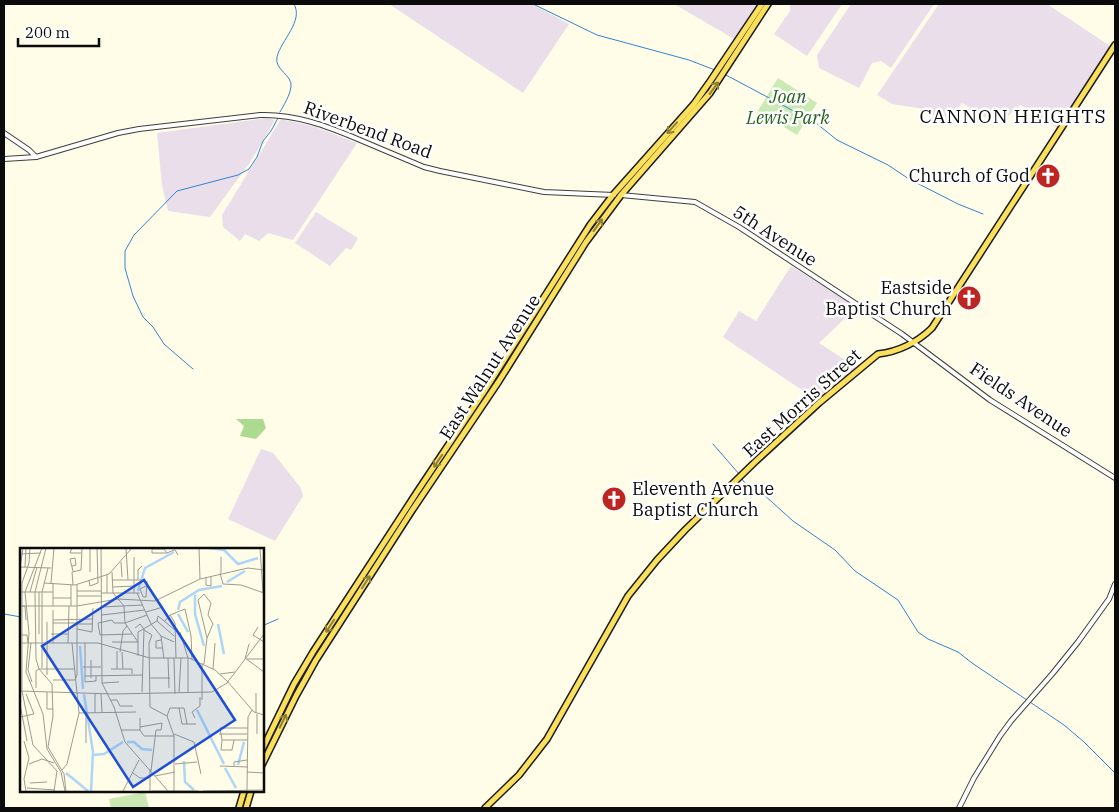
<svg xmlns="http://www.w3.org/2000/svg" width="1119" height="812" font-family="'IBM Plex Serif',serif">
<rect width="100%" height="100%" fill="#fffce8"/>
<g fill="#eadeea">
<polygon points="389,4 532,4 569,24 523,93"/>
<polygon points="674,4 758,4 736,40"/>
<polygon points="790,4 842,4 807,56 774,34 790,11"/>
<polygon points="851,4 934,4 891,68 881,61 872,63 859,88 819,68 817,55"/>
<polygon points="939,4 1047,4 1110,46 1057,128 1020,105 998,125 962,103 945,122 924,109 892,104 877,95"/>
<polygon points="266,118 275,120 251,161 210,217 168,211 162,185 157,133"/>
<polygon points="281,119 313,126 357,143 293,240 268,233 259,241 245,234 240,241 223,227 222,215"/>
<polygon points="316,212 358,238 351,250 346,248 330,266 295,243"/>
<polygon points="791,266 857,307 819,343 856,367 817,400 723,337 739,311 756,321"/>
<polygon points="261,449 273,453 301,488 303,496 275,541 228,519"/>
</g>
<g fill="#cbe9b2">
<polygon points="778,78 817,103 797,135 758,111"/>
<polygon points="145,792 149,808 111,808 109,799"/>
</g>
<polygon fill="#adda91" points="236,419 263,419 266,428 256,439 240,436 244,426"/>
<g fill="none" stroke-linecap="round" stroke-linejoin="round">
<g stroke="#3285cf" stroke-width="1">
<polyline points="533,4 597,35 689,60 715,70"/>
<polyline points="726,75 816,123 837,140 888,165 909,179 958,204 983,214"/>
<path d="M280,112C284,105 290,95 291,87C293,75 274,70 277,57C281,40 304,21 294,4"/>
<polyline points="193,369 164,344 153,327 143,317 133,296 125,268 125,251 134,235 177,191 238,175 249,169 257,157 263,141 271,131 278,118"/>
<polyline points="713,444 739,474"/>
<polyline points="741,477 744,482 762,493 793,521 835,550 855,571 898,600 918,632 928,639 958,652 972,663 1064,725 1084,742 1115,773"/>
<polyline points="4,614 21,617"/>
<polyline points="262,626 278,619"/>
</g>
<defs>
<g id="minor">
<polyline points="4,133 29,150 36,157"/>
<path d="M4,159L36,157L118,133L139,129L260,115C296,114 327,126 360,140C381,149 403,158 424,167L440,171L544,192L614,195"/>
<polyline points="621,195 695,202 739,227 902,334 990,400 1115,478"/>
<polyline points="959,808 974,778 1000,736 1011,721 1053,673 1078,642 1109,599 1115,584"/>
</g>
<g id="major">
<polyline points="262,750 294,684 313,652 417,492 485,390 590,225 613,195 694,104 711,80 762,4"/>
<polyline points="262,765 296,696 316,660 411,512 499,381 586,242 621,195 710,93 768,4"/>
<polyline points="239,808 244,791"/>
<polyline points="246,808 251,791"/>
<path d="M485,808L519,775L547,739L628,596L657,560L685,530L756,461L819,403L878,354C898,352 918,342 932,328L1115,45"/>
</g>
</defs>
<use href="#minor" stroke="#3e3e3e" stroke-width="6"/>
<use href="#major" stroke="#1c1c1c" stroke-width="8"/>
<use href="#minor" stroke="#fff" stroke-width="4"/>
<use href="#major" stroke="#fbe05c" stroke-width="5"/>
</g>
<defs><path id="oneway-shaft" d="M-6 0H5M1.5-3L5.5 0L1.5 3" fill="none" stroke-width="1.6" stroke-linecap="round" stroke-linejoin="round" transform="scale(1.25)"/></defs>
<g stroke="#8f8038">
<use href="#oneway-shaft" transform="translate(714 88) rotate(-54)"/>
<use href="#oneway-shaft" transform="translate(672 128) rotate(132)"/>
<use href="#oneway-shaft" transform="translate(598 225) rotate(-54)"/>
<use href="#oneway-shaft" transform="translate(438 461) rotate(124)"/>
<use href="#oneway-shaft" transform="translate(366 582) rotate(-57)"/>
<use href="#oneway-shaft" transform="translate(330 626) rotate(123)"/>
<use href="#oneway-shaft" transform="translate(283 721) rotate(-64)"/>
</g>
<defs>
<symbol id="church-disc" viewBox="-11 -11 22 22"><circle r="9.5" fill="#bc2521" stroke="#fff"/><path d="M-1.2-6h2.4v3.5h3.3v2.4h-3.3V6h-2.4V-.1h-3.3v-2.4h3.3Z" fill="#fff"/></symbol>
</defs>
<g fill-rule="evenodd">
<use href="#church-disc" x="1034" y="162" width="28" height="28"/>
<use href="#church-disc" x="955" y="284" width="28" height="28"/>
<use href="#church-disc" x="600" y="485" width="28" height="28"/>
</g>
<g text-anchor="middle" stroke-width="5" stroke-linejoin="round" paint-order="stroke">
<g font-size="18" font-style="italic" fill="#24621b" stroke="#fff">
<text x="788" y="103">Joan<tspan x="788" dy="21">Lewis Park</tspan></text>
</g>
<g font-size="18" fill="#0b0b0b" stroke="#fff">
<text transform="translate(368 130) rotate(20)" y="6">Riverbend Road</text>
<text transform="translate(775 236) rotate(33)" y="6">5th Avenue</text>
<text transform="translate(490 367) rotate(-57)" y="6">East Walnut Avenue</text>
<text transform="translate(1021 400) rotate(34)" y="6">Fields Avenue</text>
<text transform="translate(802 403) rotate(-42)" y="6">East Morris Street</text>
</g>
<g font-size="18" fill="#0b0b0b" stroke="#fff" text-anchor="end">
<text x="1030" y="182">Church of God</text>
<text x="952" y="294">Eastside<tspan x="952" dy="21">Baptist Church</tspan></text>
<text x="632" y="495" text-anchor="start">Eleventh Avenue<tspan x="632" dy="21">Baptist Church</tspan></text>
</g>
<g font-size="19" letter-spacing="1" fill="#0b0b0b" stroke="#fff">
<text x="1013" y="123">CANNON HEIGHTS</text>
</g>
</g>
<g transform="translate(20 548)">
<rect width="244" height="244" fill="#fffce8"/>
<path fill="none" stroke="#acd6f7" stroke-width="2.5" d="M189,0L204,2L218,16L238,10M207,34L225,23M118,43L125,20L154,4M175,47V66L184,98M158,62L160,54L179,42L202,38M158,66L168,84M198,76L204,106M60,98L63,141M64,146L73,204L71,243M177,162L204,216M107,194H114L122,201L132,202M73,207L84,206L103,194M164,213L165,234L174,242M218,217L224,194M205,220L216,240M46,225L68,243"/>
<path fill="none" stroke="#9d9c90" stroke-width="1" d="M22,0L5,44L9,85L6,124L23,166L27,201L41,224L45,243M26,0L15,44L16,111L19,121L32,136L33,168L28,199L44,226L46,243M52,0L50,5H61M81,0L82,135L94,159L105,194L148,243M106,0L108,32M179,0L180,31M240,0L243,45M147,5L144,1H132V5H147L154,2H155L158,7M0,6L21,5M114,9V45M101,14L102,29M52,18L56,17L55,10L50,11L53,23M0,19L31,20M5,19L6,0M0,20L3,0M61,22L62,0M70,24V0M92,24L93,45L104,58L105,75L118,94V108M200,25L203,36L221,37L244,45M201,25V9M186,29V37L191,38V28M69,32L70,38L78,35L77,0M93,32H122M118,32V22L122,18M24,35L55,37L89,26L112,0M31,35L34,0M53,37L52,24L61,22M126,38L120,41L123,49H126L127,33M93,39L114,38M57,43H81M0,44H33M10,44L17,19M19,44V86M81,45H120M87,45V27M117,45L131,76L141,88L154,94M57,48H81M33,50H51M0,58H57L98,51L135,53L180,31L228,20L244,22M2,58H5L6,72M33,58V35M51,58V37M82,59L123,57M126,64L143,59M82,67L125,62M150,67L165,61L171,88L172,111M33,72L72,71M137,73L154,88M145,73L150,67L155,75L156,110M27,74V127M33,75H57M57,76H73M238,79L233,87L244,94M115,80L120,76L124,81L122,144M57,81L72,84L73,60M124,82L132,87L129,95L130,159L147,168M160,84L168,110V144M31,86H48M0,87H7L8,95M80,87L78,75L92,72L94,75H105L127,67M80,87L112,86M141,88L144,111M141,92L136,93V100H142M92,94H118V84L137,73L138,68L155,82M0,95H78L130,110H169L195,122L207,133M2,95V143L13,197L37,223L34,243M2,95V35L9,15L10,0M11,95L8,122L12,134M33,95V62M48,95L49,58M65,95V134L76,133V128M97,103V121M100,104L103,83L107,78M102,104L103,121M148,110L149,140M154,110L155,146M225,110L244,124M225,111L229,96M227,111H244M71,112V130M184,116L187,90L178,52L184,46L191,55L188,67L193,76L187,90M63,119H81M22,120V44L28,20M91,121H112V126M193,121L195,95M200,126L215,124M65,128L122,127M130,130H150M33,132H55L57,127V37M207,133L234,164L244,167M82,135L99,134M16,140V123L19,121H54M0,143L93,146L192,144L207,135L244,86M27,144V161H33M75,145V165M159,145L161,110M236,145V165M81,146L82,164M91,152H97L100,158H113M182,152V115M0,156L7,193M159,160L162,176H176M59,165L116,164M66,165V195M147,168L154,188V243M147,168L150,160H164L167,176M0,169L14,166L6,146M120,170V182L124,188H154M175,170L172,164L180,158V149M120,179L142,175M101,182H120M154,186L174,194L181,226M199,186H227M237,186V166M202,192L200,180H228M202,192L201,202H212L214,192M202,192H227M4,193L9,210L4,231L6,243M9,216L22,211L34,215M155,216L177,214M200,218L228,219M214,218V214L227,212M130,221V243M42,222L47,216L59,165L52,95M131,223L136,182H141L142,175M227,224L244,225M113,225L120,230H129M135,228L155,224M10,235L27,234M7,240L35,242M103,243L119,212M132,243H178M183,243L244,242M227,243L228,169L232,162"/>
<path fill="#1d4ed8" fill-opacity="0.15" stroke="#1d4ed8" stroke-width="2.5" d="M124,32L215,172L113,239L22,98Z"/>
<rect width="244" height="244" fill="none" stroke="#0b0b0b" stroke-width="2.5"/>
</g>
<rect width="1119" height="812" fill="none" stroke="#0b0b0b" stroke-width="10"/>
<path d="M18 38v8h81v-8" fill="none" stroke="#0b0b0b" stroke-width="2.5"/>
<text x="25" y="38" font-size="15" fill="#0b0b0b" stroke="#ffffff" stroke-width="4" paint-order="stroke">200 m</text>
</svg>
